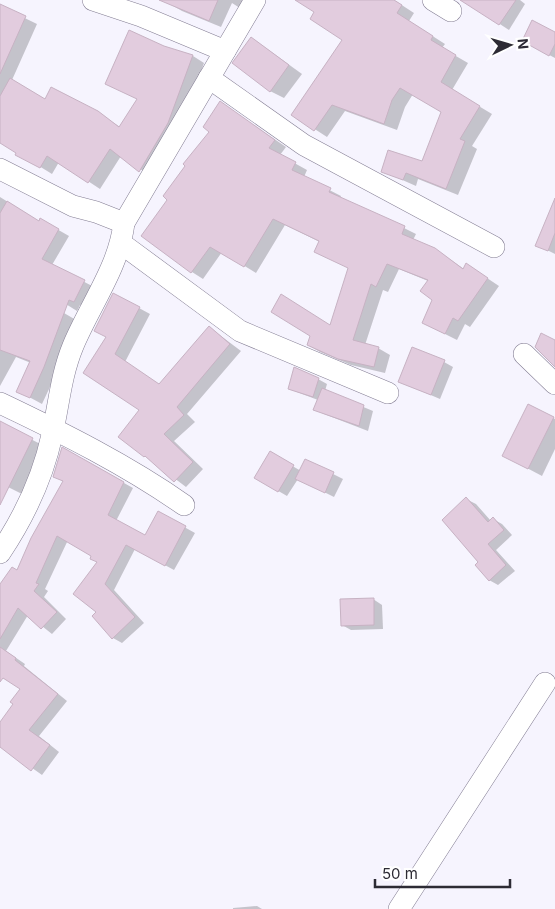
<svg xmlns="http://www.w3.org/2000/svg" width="555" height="909" font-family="Inter,sans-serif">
<rect width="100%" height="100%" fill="#f6f4fe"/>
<g fill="#0003">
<polygon points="171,0 249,0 243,10 232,3 221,27 182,11 170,4"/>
<polygon points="298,0 394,0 414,13 409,21 445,44 442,48 468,63 452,90 492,114 472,146 477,149 458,195 418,179 416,186 382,171 422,162 443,111 413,94 405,107 397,130 345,111 327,137 293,115 343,40 316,12"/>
<polygon points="476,0 520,0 525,4 509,30 472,6"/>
<polygon points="0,6 37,24 12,80 45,100 97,112 120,127 138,99 106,83 163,47 193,56 204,63 180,130 152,177 121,156 100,189 59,162 52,174 0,142"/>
<polygon points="555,34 555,58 532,46"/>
<polygon points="252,38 302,74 284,98 270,91"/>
<polygon points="221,103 286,147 280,155 307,170 304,177 341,196 340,199 404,228 416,234 413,240 435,249 464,269 478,272 499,286 470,327 465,324 457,340 435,329 434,300 428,281 399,269 388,292 383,290 365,345 378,348 390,355 385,373 351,365 320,352 308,345 331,326 349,268 320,242 285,225 256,273 222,252 203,279 192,272 169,200 211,132"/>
<polygon points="0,197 40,222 41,220 69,236 52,265 94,287 84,307 80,305 77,311 0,263"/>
<polygon points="555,225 555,254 537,245"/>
<polygon points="0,291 64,313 76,320 56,374 42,404 18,391 31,363 16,357 0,386"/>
<polygon points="139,308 150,314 125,362 160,385 209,327 241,351 187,414 195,422 174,441 203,469 186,487 145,456 141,410 85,372"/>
<polygon points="444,362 453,367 440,399 400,382"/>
<polygon points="318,379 327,384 325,391 373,411 368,431 324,414 315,409 318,400 289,389"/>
<polygon points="528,405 555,419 555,449 542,476 504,456"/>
<polygon points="0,423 46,447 22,494 0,483"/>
<polygon points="63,449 133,488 116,521 146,537 159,513 195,533 174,570 135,549 114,590 144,623 122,643 113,638 98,612 99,562 93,555 64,482 54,476"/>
<polygon points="270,453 301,471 305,460 343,479 334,497 298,479 287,496 256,478"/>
<polygon points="466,499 476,504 491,521 493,519 502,524 512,535 496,550 515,571 498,585 489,580 480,562"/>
<polygon points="39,527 68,540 45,589 48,591 44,597 66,619 52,634 28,615 6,651 25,664 24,666 67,701 39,736 59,752 42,775 0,745 0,724 15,704 22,689 0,675 0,587 18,572"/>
<polygon points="373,599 382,605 383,629 351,630 342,625"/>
<polygon points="257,906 262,909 233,909 233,908"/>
</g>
<g fill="#e2ccde" stroke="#c7b2c3">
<polygon points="159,0 218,0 209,21"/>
<polygon points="295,0 394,0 402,5 397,13 433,36 431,40 456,55 441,82 480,106 460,139 465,141 446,189 406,173 403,180 381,172 388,150 422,161 441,112 400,88 392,100 384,124 332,105 314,131 291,115 342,40 310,19 314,12"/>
<polygon points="460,0 516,0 499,25"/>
<polygon points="0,4 26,16 0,74"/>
<polygon points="532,20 555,32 555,44 549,56 522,41"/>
<polygon points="129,30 164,46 193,55 168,123 139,172 110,149 88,183 47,156 40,168 15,155 16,153 0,143 0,96 10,78 45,99 51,87 98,111 119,127 137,99 105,84"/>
<polygon points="251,37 289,65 270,92 232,63"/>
<polygon points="220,101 275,140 269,148 296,162 292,170 331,188 329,192 405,226 402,234 435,248 463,269 466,263 488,278 458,321 453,318 445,334 422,323 432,300 420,291 428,280 387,264 376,287 371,284 353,340 379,347 374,367 338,359 307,345 310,336 271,312 281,294 330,325 348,268 314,252 319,241 273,219 244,267 210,247 191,273 141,236 167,200 163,196 185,166 183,164 209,132 203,127"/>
<polygon points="555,198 555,233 548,251 535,246"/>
<polygon points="7,201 39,221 40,218 59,229 42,259 85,280 74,302 69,300 44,367 30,398 16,392 30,361 0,350 0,213"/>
<polygon points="113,293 140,307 115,354 159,384 209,326 230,344 177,407 184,415 164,434 193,462 174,482 145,456 144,457 118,437 139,410 83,373 106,337 94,331"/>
<polygon points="541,333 555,340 555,367 535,347"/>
<polygon points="412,347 445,360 431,395 398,382"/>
<polygon points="294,367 319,378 313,397 288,389"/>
<polygon points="322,388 364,405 359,426 313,410"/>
<polygon points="528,404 554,417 528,469 502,456"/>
<polygon points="0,421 33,438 0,505"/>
<polygon points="62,447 124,482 108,515 145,535 158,511 186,526 165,566 126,545 105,584 135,617 112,639 92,616 96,612 73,594 97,562 90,559 91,556 57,536 36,583 39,584 34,591 57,612 41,629 18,608 0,639 0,584 12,567 17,570 31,538 63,481 53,477"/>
<polygon points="270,451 294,465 278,492 254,478"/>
<polygon points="305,459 334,472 325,493 295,479"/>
<polygon points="466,497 488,522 493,517 504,530 488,544 506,565 489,581 475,565 478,562 442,520"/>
<polygon points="374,598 374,625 341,626 340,599"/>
<polygon points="0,647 16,658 15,660 58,694 29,730 50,745 31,771 0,747 0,722 13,704 10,702 20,689 3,678 0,682"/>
</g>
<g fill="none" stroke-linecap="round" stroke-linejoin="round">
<defs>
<g id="street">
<polyline points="93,0 141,16 225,51"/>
<polyline points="433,0 451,11"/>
<polyline points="209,78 304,145 494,247"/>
<polyline points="0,169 73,206 96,212 124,223"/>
<polyline points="122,244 240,331 388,393"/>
<polyline points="524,354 555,384"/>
<path d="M0,403C63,433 127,465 184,505"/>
<path d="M0,553C24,517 43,477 52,435C59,404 61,375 73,346C90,305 119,267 124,223L255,0"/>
<polyline points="399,909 545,683"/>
</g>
</defs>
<use href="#street" stroke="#837d93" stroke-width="22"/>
<use href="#street" stroke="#fff" stroke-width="21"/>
</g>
<g transform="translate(510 45) rotate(85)" stroke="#ffffff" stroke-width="4" paint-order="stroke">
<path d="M0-4L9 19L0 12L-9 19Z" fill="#2d2b34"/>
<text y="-8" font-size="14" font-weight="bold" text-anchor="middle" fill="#2d2b34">N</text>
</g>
<path d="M375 879v8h135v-8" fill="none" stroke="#2d2b34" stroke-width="2.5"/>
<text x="382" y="879" font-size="15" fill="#2d2b34" stroke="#ffffff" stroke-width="4" paint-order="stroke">50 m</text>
</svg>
